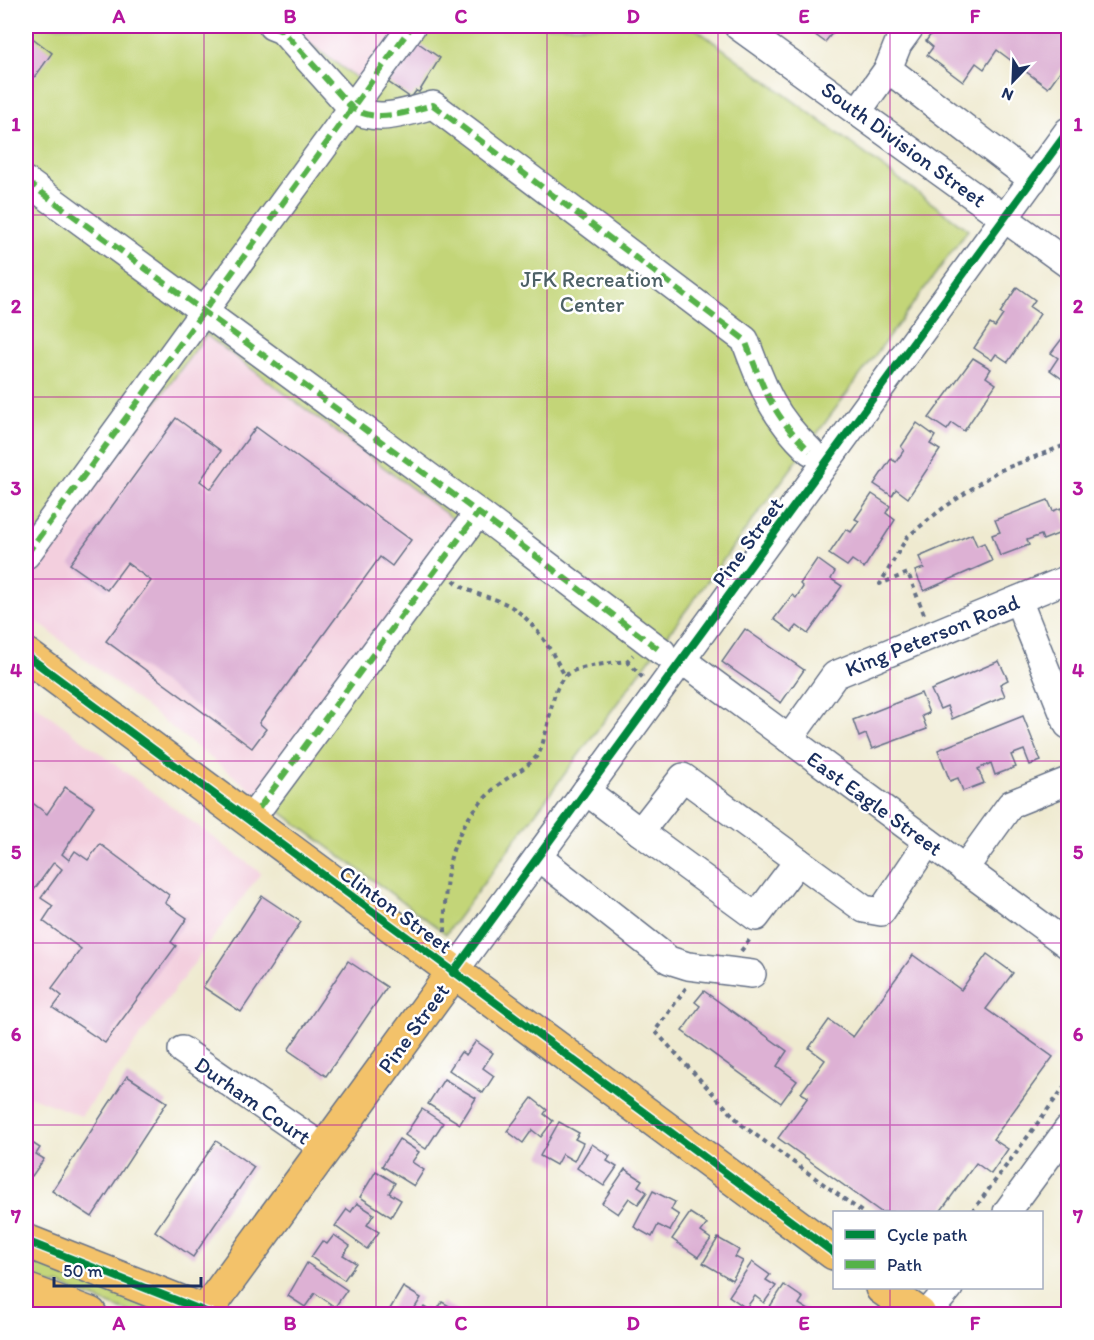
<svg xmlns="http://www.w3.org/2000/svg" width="1094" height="1340" font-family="Itim,sans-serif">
<rect width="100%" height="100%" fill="#fff"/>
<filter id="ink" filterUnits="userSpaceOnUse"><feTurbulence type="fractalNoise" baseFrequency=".0167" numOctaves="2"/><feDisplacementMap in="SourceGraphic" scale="12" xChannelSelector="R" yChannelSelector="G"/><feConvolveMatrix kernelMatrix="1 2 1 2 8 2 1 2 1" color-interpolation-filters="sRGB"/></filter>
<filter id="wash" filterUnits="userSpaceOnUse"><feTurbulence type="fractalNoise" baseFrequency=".008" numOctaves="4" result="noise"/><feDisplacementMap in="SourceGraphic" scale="24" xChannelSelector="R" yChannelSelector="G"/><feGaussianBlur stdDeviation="1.35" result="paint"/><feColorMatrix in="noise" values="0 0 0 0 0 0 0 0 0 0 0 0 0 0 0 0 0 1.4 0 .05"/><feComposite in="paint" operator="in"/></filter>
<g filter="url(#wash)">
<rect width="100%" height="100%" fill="#efead0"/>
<g fill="#f3cfde">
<polygon points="285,26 420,26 373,90"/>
<polygon points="206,335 461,524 259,796 26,613 26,578"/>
<polygon points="26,698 261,873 81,1116 26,1095"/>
</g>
<g fill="#c3d578" stroke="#6f826b" stroke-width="1.5">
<polygon points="26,26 285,26 373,90 420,26 692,26 968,230 446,934 259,796 460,524 206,335 26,578"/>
<polygon points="26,1249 157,1308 154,1314 134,1314 59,1285 26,1283"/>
</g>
<g id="blocks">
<g fill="#ddb1d4">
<polygon points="803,26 838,26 825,42"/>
<polygon points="945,26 1060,26 1068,32 1068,60 1048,88 997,50 984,69 976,63 963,82 927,55 933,47 926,41 934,30 939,34"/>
<polygon points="26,33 52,53 35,77 26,70"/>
<polygon points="417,42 440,58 419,92 416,91 411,98 388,82"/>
<polygon points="1017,287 1035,300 1030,307 1040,314 1008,362 996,354 992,360 974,348 990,324 995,327 1003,315 1000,313"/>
<polygon points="1064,336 1068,339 1068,383 1050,370 1058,358 1051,353"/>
<polygon points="973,358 991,369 986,377 996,384 964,431 952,423 947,430 929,418"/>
<polygon points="176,418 221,451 200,481 211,489 256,427 411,540 392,566 380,557 259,723 266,729 252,748 106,641 151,581 127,563 107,590 70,564"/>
<polygon points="917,423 935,436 930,444 940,450 908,498 896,489 892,496 874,484 891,459 896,462 904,450 901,447"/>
<polygon points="872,494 890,506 886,513 895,520 864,568 852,560 847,566 829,554 846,529 851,532 859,521 855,519"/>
<polygon points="1048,500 1053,511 1061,508 1068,530 1043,540 1041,535 1027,540 1029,545 1000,556 992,535 1000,532 995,520"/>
<polygon points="972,534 977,546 984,543 992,561 924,591 915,571 924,568 919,557"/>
<polygon points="817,559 835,572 831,579 842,586 808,634 797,626 792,632 774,619 792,595 796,598 803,587 800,584"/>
<polygon points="745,629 804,670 781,703 722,662"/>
<polygon points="999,661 1008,680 1000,684 1005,696 952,719 947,706 940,709 931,690"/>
<polygon points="921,693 929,713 922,716 927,729 872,749 866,734 859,737 853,720"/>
<polygon points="1023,716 1041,761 1030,765 1024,750 1011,755 1016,767 995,775 991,763 978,769 984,783 963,791 958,778 950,781 938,750"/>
<polygon points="65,787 94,806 62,854 69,860 75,851 88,860 100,844 169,895 165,903 187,918 171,942 176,946 105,1043 53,1008 62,996 52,988 81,949 43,921 53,906 41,898 62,869 54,862 26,901 26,798 47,814"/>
<polygon points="262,896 301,922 241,1012 203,987"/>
<polygon points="987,954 1013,973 986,1009 1053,1057 993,1139 1008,1149 991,1174 976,1163 940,1212 881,1212 778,1138 808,1097 801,1093 825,1060 809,1048 829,1020 853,1037 913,955 961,990"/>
<polygon points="348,961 387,987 326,1076 288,1050"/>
<polygon points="704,991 787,1051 777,1066 797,1081 781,1103 682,1031 700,1006 695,1002"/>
<polygon points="476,1041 493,1053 483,1068 494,1076 483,1093 449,1070 461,1052 466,1055"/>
<polygon points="127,1076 167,1102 92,1217 52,1191"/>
<polygon points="444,1079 476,1098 460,1124 428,1104"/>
<polygon points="532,1098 547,1110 544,1114 553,1121 541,1137 532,1130 523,1143 507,1131"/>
<polygon points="422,1109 443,1123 426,1149 405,1135"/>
<polygon points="559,1122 579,1133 575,1139 583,1143 574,1161 562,1154 556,1165 540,1156"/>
<polygon points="26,1139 40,1148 36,1154 44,1159 32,1176 26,1172"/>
<polygon points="399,1139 419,1152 412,1162 424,1170 414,1186 382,1166"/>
<polygon points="216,1141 254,1167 193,1257 155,1231"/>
<polygon points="592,1144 610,1156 607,1161 617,1167 604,1186 577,1168"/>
<polygon points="625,1169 642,1180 638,1186 647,1192 638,1204 629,1198 618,1214 602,1203"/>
<polygon points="376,1171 395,1183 389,1193 401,1200 391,1217 360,1197"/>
<polygon points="653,1191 675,1202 671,1210 679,1215 670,1231 658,1225 652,1237 634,1227"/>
<polygon points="357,1203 374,1214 367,1225 379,1232 367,1249 335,1226 347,1209 351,1212"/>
<polygon points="690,1213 707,1224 701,1232 711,1239 698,1257 672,1239"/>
<polygon points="334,1235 350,1246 343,1255 356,1263 344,1280 311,1257 322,1241 327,1244"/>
<polygon points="718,1238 739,1250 735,1257 743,1261 732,1280 703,1263"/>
<polygon points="752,1262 770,1275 766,1280 776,1286 764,1303 755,1296 746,1308 729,1296"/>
<polygon points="307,1263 347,1290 335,1307 315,1293 305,1307 288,1296"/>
<polygon points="784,1285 803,1298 799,1304 815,1314 765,1314"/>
<polygon points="403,1287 421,1298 411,1314 387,1314"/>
<polygon points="442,1302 458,1311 456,1314 420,1314 424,1307 435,1314"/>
</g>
</g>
</g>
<g filter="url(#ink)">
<use href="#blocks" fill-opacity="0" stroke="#657086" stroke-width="1.5"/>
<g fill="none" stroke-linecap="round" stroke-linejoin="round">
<defs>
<g id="minor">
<path d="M272,26L282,30L352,108C376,124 407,112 433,105L745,340C763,388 772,415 810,451"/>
<polyline points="738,26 1068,264"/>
<polyline points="911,26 898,44 888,69 1033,180"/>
<polyline points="858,111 888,69"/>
<polyline points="26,181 484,517 662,652"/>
<polyline points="26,555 412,26"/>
<polyline points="1018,600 1068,725"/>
<polyline points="682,660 1068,945"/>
<polyline points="789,739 835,675 1068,579"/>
<polyline points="586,791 640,832 683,777 864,909 881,912 928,842"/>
<polyline points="259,808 478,513"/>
<polyline points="640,832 756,917 798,861"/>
<polyline points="538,857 669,960 688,966 752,974"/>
<polyline points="964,869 1011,804 1068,781"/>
<polyline points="453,973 1068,131"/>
<polyline points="182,1050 325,1149"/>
<polyline points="1007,1212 1068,1129"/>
<polyline points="927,1314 949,1288"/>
</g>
<g id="major">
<polyline points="26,655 834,1253"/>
<polyline points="26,1241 211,1314"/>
<polyline points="882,1288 919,1314"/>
<polyline points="26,1290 90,1314"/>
<polyline points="204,1314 453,973"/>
</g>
</defs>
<use href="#minor" stroke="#657086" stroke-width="30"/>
<use href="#major" stroke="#657086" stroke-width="36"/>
<g stroke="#657086" stroke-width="4" stroke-dasharray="4.5 4.5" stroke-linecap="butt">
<path d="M454,580C468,595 493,596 510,606C537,623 550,649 565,676"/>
<polyline points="924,614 908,573 880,584 907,537 942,509 996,472 1068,444"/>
<polyline points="627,661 643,678"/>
<path d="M445,932C444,871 448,831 496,787C508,776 525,770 536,757C542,751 543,740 546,732C551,715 552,689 565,676C574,666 613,663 627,661L633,655"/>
<polyline points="741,951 751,938"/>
<polyline points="686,988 655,1031 742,1125 862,1212"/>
<polyline points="972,1212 1068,1082"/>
</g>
<use href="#minor" stroke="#fff" stroke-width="27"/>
<use href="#major" stroke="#f3c26a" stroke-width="33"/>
<g stroke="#55b248" stroke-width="6" stroke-dasharray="12 6" stroke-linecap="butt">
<path d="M272,26L282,30L352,108C376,124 407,112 433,105L745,340C763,388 772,415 810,451"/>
<polyline points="26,181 484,517 662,652"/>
<polyline points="26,555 412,26"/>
<polyline points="259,808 478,513"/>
</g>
<defs>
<g id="cycleway">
<polyline points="26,655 834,1253"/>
<polyline points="453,973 1068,131"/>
<polyline points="26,1241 211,1314"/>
</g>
</defs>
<use href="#cycleway" stroke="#fff" stroke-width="11"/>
<use href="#cycleway" stroke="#00873e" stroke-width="8"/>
</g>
</g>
<path fill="none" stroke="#b5179e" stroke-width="1.5" stroke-opacity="0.55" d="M204,26V1314M376,26V1314M547,26V1314M718,26V1314M890,26V1212M26,215H1068M26,397H1068M26,579H1068M26,761H1068M26,943H1068M26,1125H1068M890,1288V1314"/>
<g text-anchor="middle" stroke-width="5" stroke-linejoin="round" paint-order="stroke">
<g font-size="22" fill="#1b2f5e" stroke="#fff">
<text transform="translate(904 144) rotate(36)" y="8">South Division Street</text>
<text transform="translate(747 542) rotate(-54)" y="8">Pine Street</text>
<text transform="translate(932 635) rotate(-22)" y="8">King Peterson Road</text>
<text transform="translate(875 803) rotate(36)" y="8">East Eagle Street</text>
<text transform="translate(396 909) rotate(36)" y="8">Clinton Street</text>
<text transform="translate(413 1028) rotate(-54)" y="8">Pine Street</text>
<text transform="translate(253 1100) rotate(35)" y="8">Durham Court</text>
</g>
<g font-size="22" fill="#4d6166" stroke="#fff">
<text x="592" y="287">JFK Recreation<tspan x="592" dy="25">Center</tspan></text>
</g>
</g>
<rect width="1094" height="1340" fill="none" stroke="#fff" stroke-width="66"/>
<rect x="833" y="1211" width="210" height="78" fill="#ffffff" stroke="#a4acbf" stroke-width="1.5"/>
<rect x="845" y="1230" width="30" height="9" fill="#00873e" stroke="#a4acbf" stroke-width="1.5"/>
<text x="887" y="1241" font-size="18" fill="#1b2f5e">Cycle path</text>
<rect x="845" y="1260" width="30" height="9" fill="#55b248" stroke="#a4acbf" stroke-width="1.5"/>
<text x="887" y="1271" font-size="18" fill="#1b2f5e">Path</text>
<g transform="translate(1013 81) rotate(203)" stroke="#ffffff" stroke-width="4.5" paint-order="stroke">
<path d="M0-4.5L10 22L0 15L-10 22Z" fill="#1b2f5e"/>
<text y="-9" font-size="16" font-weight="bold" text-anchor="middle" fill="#1b2f5e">N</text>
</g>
<path d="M54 1277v9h147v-9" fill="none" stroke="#1b2f5e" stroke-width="3"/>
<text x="63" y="1277" font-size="18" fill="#1b2f5e" stroke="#ffffff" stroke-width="4.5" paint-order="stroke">50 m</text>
<rect x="33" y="33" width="1028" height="1274" fill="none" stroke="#b5179e" stroke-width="2"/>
<g font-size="20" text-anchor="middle" font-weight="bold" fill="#b5179e">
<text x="119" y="23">A</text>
<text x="290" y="23">B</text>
<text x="461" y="23">C</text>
<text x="633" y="23">D</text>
<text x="804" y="23">E</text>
<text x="975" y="23">F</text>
<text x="16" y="131">1</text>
<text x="1078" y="131">1</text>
<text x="16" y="313">2</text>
<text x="1078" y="313">2</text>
<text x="16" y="495">3</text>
<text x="1078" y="495">3</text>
<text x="16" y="677">4</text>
<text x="1078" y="677">4</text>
<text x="16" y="859">5</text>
<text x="1078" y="859">5</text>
<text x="16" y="1041">6</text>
<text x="1078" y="1041">6</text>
<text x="16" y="1223">7</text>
<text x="1078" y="1223">7</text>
<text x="119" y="1330">A</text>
<text x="290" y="1330">B</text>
<text x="461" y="1330">C</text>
<text x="633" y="1330">D</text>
<text x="804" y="1330">E</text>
<text x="975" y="1330">F</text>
</g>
</svg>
